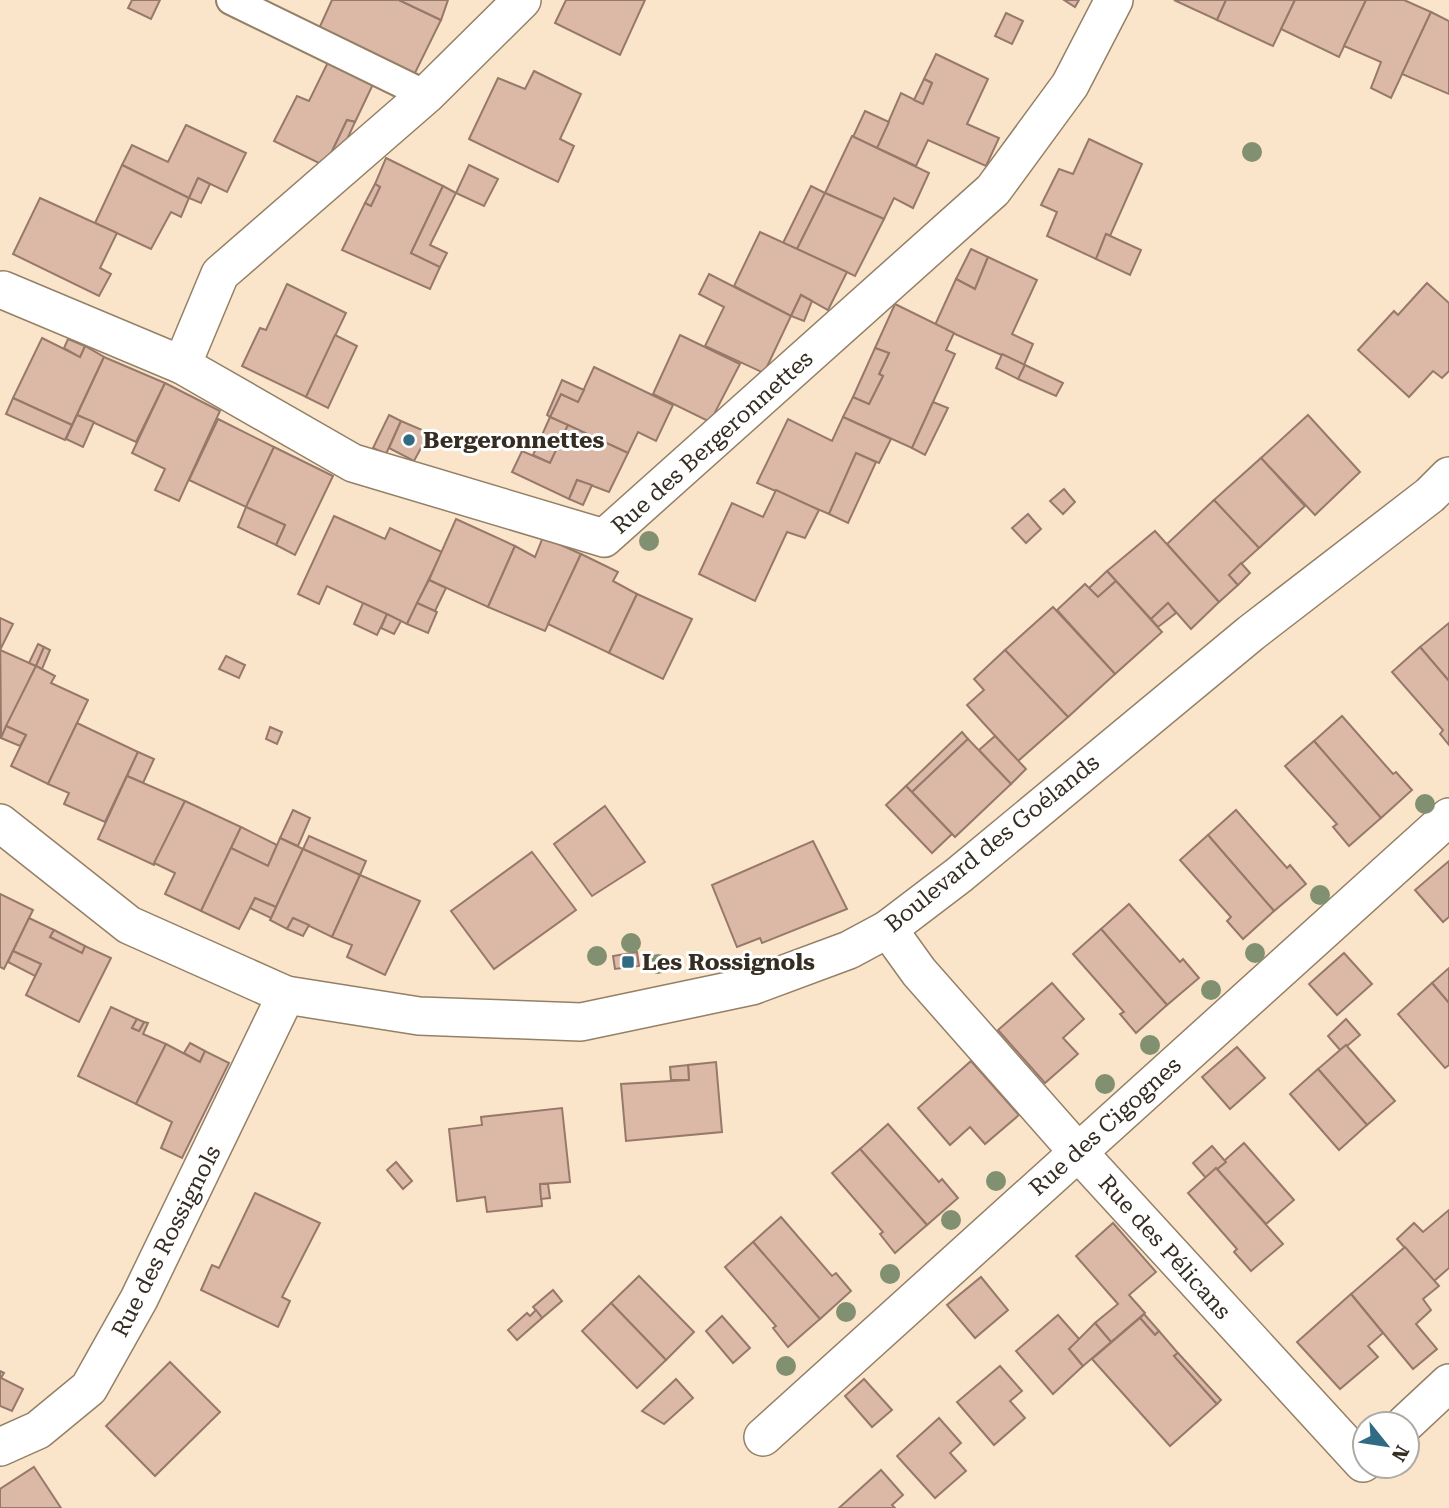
<svg xmlns="http://www.w3.org/2000/svg" width="1449" height="1508" font-family="'Roboto Serif',serif">
<rect width="100%" height="100%" fill="#fbe5ca"/>
<g fill="#dcb8a7" stroke="#97796b" stroke-width="2">
<polygon points="132,0 160,0 151,19 128,8"/>
<polygon points="332,0 399,0 441,20 413,77 317,33"/>
<polygon points="399,0 448,0 441,20"/>
<polygon points="566,0 645,0 620,55 555,23"/>
<polygon points="1064,0 1079,0 1075,7"/>
<polygon points="1174,0 1226,0 1217,20"/>
<polygon points="1226,0 1295,0 1273,46 1217,20"/>
<polygon points="1295,0 1366,0 1339,57 1281,29"/>
<polygon points="1366,0 1404,0 1431,12 1391,98 1371,88 1381,62 1344,46"/>
<polygon points="1431,12 1449,21 1449,94 1402,74"/>
<polygon points="1006,13 1023,21 1012,44 995,36"/>
<polygon points="936,54 988,79 967,124 999,138 986,166 928,140 916,166 877,148 901,93 923,104 932,83 924,79"/>
<polygon points="331,56 376,78 355,122 347,120 325,166 274,141 297,96 309,101"/>
<polygon points="534,71 581,94 560,139 574,146 558,182 469,139 498,78 525,89"/>
<polygon points="924,79 932,83 923,104 914,100"/>
<polygon points="865,111 889,122 877,148 853,137"/>
<polygon points="347,120 355,122 333,170 325,166"/>
<polygon points="186,125 246,153 227,192 198,178 189,198 122,165 132,145 168,162"/>
<polygon points="852,136 929,173 913,208 894,198 884,219 825,193"/>
<polygon points="1089,139 1142,164 1110,236 1106,234 1096,259 1047,236 1057,212 1041,205 1059,169 1073,174"/>
<polygon points="386,158 443,186 411,253 440,267 430,289 342,250 365,203 371,206 380,187 375,184"/>
<polygon points="122,165 189,198 181,217 171,212 151,249 95,223"/>
<polygon points="469,165 498,179 484,206 456,193"/>
<polygon points="198,178 210,184 201,203 189,198"/>
<polygon points="375,184 380,187 371,206 365,203"/>
<polygon points="443,186 456,193 430,245 447,253 440,267 411,253"/>
<polygon points="811,186 825,193 797,249 783,243"/>
<polygon points="825,193 884,219 855,276 797,249"/>
<polygon points="40,198 117,233 100,268 111,274 99,296 13,254"/>
<polygon points="760,232 847,272 828,310 801,295 791,316 734,286"/>
<polygon points="1106,234 1141,250 1130,275 1096,259"/>
<polygon points="971,249 988,257 975,289 956,279"/>
<polygon points="988,257 1037,280 1012,334 1033,344 1024,365 935,325 956,279 975,289"/>
<polygon points="709,274 791,316 764,373 705,346 724,307 699,294"/>
<polygon points="1427,283 1449,303 1449,371 1442,378 1433,371 1409,397 1358,350 1394,311 1398,315"/>
<polygon points="287,284 346,313 306,397 242,366 260,328 266,330"/>
<polygon points="801,295 812,301 804,321 791,316"/>
<polygon points="895,304 954,333 946,350 955,354 912,448 843,417 853,397 869,404 883,376 879,374 889,353 875,348"/>
<polygon points="335,335 357,346 328,408 306,397"/>
<polygon points="680,335 740,364 710,422 653,394"/>
<polygon points="42,338 80,357 85,346 104,357 72,425 13,398"/>
<polygon points="68,339 85,346 80,357 64,348"/>
<polygon points="875,348 889,353 879,374 883,376 869,404 853,397"/>
<polygon points="1002,354 1025,365 1018,379 996,368"/>
<polygon points="104,357 165,383 136,442 77,415"/>
<polygon points="1025,365 1063,383 1056,396 1018,379"/>
<polygon points="594,367 673,405 656,441 638,432 628,453 550,417 561,394 578,402"/>
<polygon points="562,380 584,390 578,402 561,394 550,417 547,415"/>
<polygon points="165,383 220,411 179,501 155,490 165,469 132,453"/>
<polygon points="13,398 72,425 65,440 6,414"/>
<polygon points="933,402 948,408 925,455 912,448"/>
<polygon points="77,415 94,422 83,447 66,439"/>
<polygon points="389,415 401,421 386,454 373,448"/>
<polygon points="1308,415 1360,472 1315,515 1261,458"/>
<polygon points="550,417 568,425 550,463 533,455"/>
<polygon points="843,417 891,439 879,463 856,453 829,514 757,483 788,419 832,441"/>
<polygon points="218,419 274,447 246,507 189,480"/>
<polygon points="401,421 429,433 414,461 389,448"/>
<polygon points="568,425 628,453 609,492 577,480 569,499 512,472 522,451 550,463"/>
<polygon points="274,447 333,476 295,555 276,545 285,525 246,507"/>
<polygon points="856,453 876,462 848,523 829,514"/>
<polygon points="1261,458 1305,506 1259,548 1214,500"/>
<polygon points="577,480 592,485 583,505 569,499"/>
<polygon points="1064,489 1075,502 1063,514 1050,501"/>
<polygon points="776,490 819,510 805,538 787,532 755,601 699,574 732,503 763,517"/>
<polygon points="1214,500 1259,548 1229,575 1238,585 1219,602 1167,544"/>
<polygon points="246,507 285,525 276,545 238,527"/>
<polygon points="1028,514 1041,529 1026,543 1012,528"/>
<polygon points="334,516 385,539 390,528 442,552 407,624 327,586 319,604 298,594"/>
<polygon points="456,519 515,546 488,607 429,580"/>
<polygon points="1155,531 1219,602 1191,629 1168,603 1151,619 1107,571"/>
<polygon points="543,537 581,554 545,631 488,607 515,546 535,557"/>
<polygon points="581,554 618,572 613,581 637,594 609,653 548,624"/>
<polygon points="1241,563 1250,573 1238,585 1229,575"/>
<polygon points="1107,571 1116,581 1098,597 1089,588"/>
<polygon points="429,580 446,588 435,611 417,603"/>
<polygon points="1116,581 1162,632 1115,674 1057,610 1085,584 1098,597"/>
<polygon points="637,594 692,619 663,679 609,653"/>
<polygon points="363,603 387,614 377,635 354,624"/>
<polygon points="417,603 437,612 428,633 407,624"/>
<polygon points="1168,603 1176,613 1158,627 1151,619"/>
<polygon points="1053,607 1115,674 1068,717 1005,650"/>
<polygon points="387,614 401,621 394,634 381,628"/>
<polygon points="0,618 13,624 0,650 36,666 1,738"/>
<polygon points="1449,623 1449,681 1420,647"/>
<polygon points="38,644 44,647 36,666 29,663"/>
<polygon points="44,647 50,650 42,669 36,666"/>
<polygon points="1420,647 1449,681 1449,745 1440,734 1443,730 1392,672"/>
<polygon points="1005,650 1068,717 1018,761 967,705 984,690 974,679"/>
<polygon points="226,656 245,665 239,678 219,669"/>
<polygon points="36,666 55,676 51,683 88,700 48,784 11,766 26,735 6,726"/>
<polygon points="1342,716 1393,774 1396,772 1412,790 1381,818 1314,741"/>
<polygon points="77,723 138,752 105,822 64,804 69,793 48,784"/>
<polygon points="6,726 26,735 20,746 1,738"/>
<polygon points="270,727 282,732 277,744 266,739"/>
<polygon points="962,732 968,739 912,792 906,786"/>
<polygon points="995,736 1026,769 1011,784 979,750"/>
<polygon points="968,739 1011,784 955,837 912,792"/>
<polygon points="1314,741 1381,818 1349,846 1333,827 1337,824 1285,766"/>
<polygon points="138,752 154,759 143,783 127,776"/>
<polygon points="127,776 185,801 154,865 98,839"/>
<polygon points="906,786 952,834 932,853 886,805"/>
<polygon points="185,801 241,827 201,911 165,894 175,873 154,863"/>
<polygon points="605,806 645,862 592,896 554,844"/>
<polygon points="293,810 310,818 298,846 280,838"/>
<polygon points="1236,810 1287,868 1290,865 1306,884 1274,911 1208,835"/>
<polygon points="241,827 277,845 268,866 231,848"/>
<polygon points="1208,835 1274,911 1243,939 1227,921 1231,917 1180,860"/>
<polygon points="309,836 366,861 360,875 303,849"/>
<polygon points="280,838 303,849 276,907 255,898 239,929 201,911 231,848 268,866"/>
<polygon points="813,841 847,909 762,943 760,938 737,947 712,885"/>
<polygon points="303,849 360,875 332,937 293,918 287,929 270,920"/>
<polygon points="532,852 576,910 494,969 451,911"/>
<polygon points="1449,861 1449,917 1443,922 1415,890"/>
<polygon points="360,875 420,901 385,975 347,957 352,945 332,937"/>
<polygon points="0,894 33,910 4,969 0,967"/>
<polygon points="255,898 276,907 271,918 250,908"/>
<polygon points="1129,904 1180,962 1183,959 1199,978 1167,1005 1101,929"/>
<polygon points="29,918 54,930 50,937 82,953 85,946 111,958 79,1022 26,995 41,964 13,951"/>
<polygon points="293,918 309,925 303,936 287,929"/>
<polygon points="1101,929 1167,1005 1136,1033 1120,1014 1124,1012 1073,954"/>
<polygon points="54,930 85,946 82,953 50,937"/>
<polygon points="13,951 41,964 35,976 8,962"/>
<polygon points="637,952 639,966 615,969 613,956"/>
<polygon points="1344,953 1372,984 1337,1015 1309,984"/>
<polygon points="1449,968 1449,1003 1432,983"/>
<polygon points="1052,983 1084,1019 1063,1038 1078,1054 1045,1083 998,1030"/>
<polygon points="1432,983 1449,1003 1449,1065 1445,1068 1398,1014"/>
<polygon points="111,1007 137,1019 132,1028 139,1031 144,1022 148,1023 143,1034 166,1044 136,1104 78,1076"/>
<polygon points="137,1019 144,1022 139,1031 132,1028"/>
<polygon points="1346,1019 1360,1035 1341,1051 1328,1036"/>
<polygon points="190,1043 205,1051 200,1062 184,1053"/>
<polygon points="166,1044 200,1062 205,1051 229,1063 182,1158 161,1148 172,1122 136,1104"/>
<polygon points="1346,1045 1395,1101 1367,1125 1318,1069"/>
<polygon points="1237,1047 1265,1078 1230,1109 1202,1077"/>
<polygon points="971,1061 1019,1115 985,1144 970,1127 950,1145 918,1108"/>
<polygon points="716,1062 722,1132 626,1141 621,1084 689,1080 688,1065"/>
<polygon points="688,1065 689,1080 671,1080 670,1067"/>
<polygon points="1318,1069 1367,1125 1339,1150 1290,1094"/>
<polygon points="562,1108 570,1182 540,1184 542,1206 487,1212 485,1197 457,1201 449,1129 482,1125 481,1117"/>
<polygon points="888,1124 939,1182 942,1179 958,1198 927,1225 860,1149"/>
<polygon points="1244,1143 1294,1200 1266,1224 1216,1168"/>
<polygon points="1212,1146 1226,1162 1206,1178 1193,1163"/>
<polygon points="860,1149 927,1225 895,1253 880,1234 883,1232 832,1173"/>
<polygon points="396,1162 412,1181 403,1189 387,1170"/>
<polygon points="1216,1168 1283,1244 1251,1271 1234,1252 1237,1249 1188,1193"/>
<polygon points="540,1184 548,1184 550,1198 541,1199"/>
<polygon points="255,1193 320,1223 282,1297 290,1301 278,1327 201,1290 212,1265 219,1268"/>
<polygon points="1449,1210 1449,1268 1434,1281 1397,1239 1414,1223 1423,1232"/>
<polygon points="781,1217 832,1276 836,1273 851,1291 820,1319 753,1242"/>
<polygon points="1113,1223 1156,1272 1129,1295 1145,1313 1111,1342 1095,1323 1118,1304 1076,1256"/>
<polygon points="753,1242 820,1319 788,1347 773,1328 776,1326 725,1267"/>
<polygon points="1405,1247 1439,1286 1423,1299 1431,1310 1416,1324 1437,1349 1413,1369 1351,1294"/>
<polygon points="639,1276 694,1332 666,1360 611,1303"/>
<polygon points="981,1277 1008,1310 975,1338 947,1305"/>
<polygon points="553,1290 562,1301 542,1318 533,1307"/>
<polygon points="1351,1294 1383,1333 1368,1346 1378,1357 1340,1389 1297,1342"/>
<polygon points="611,1303 666,1360 637,1388 582,1331"/>
<polygon points="536,1310 542,1318 517,1340 508,1330 527,1313 530,1316"/>
<polygon points="1144,1314 1159,1331 1155,1335 1140,1318"/>
<polygon points="1058,1315 1080,1340 1069,1349 1083,1366 1053,1394 1016,1351"/>
<polygon points="722,1316 750,1348 733,1363 706,1331"/>
<polygon points="1140,1318 1155,1335 1159,1331 1178,1353 1174,1356 1217,1404 1170,1446 1092,1359"/>
<polygon points="1095,1323 1111,1342 1083,1366 1069,1349"/>
<polygon points="1178,1353 1221,1400 1217,1404 1174,1356"/>
<polygon points="170,1362 220,1412 155,1476 106,1426"/>
<polygon points="1000,1366 1022,1391 1010,1401 1025,1418 994,1445 957,1402"/>
<polygon points="0,1371 4,1373 1,1378 23,1389 12,1411 0,1406"/>
<polygon points="676,1379 693,1398 664,1424 642,1411"/>
<polygon points="864,1379 892,1410 872,1427 845,1396"/>
<polygon points="939,1418 961,1443 950,1453 966,1471 935,1498 897,1456"/>
<polygon points="34,1467 61,1508 0,1508 0,1489"/>
<polygon points="881,1470 903,1495 892,1505 895,1508 839,1508"/>
</g>
<g fill="none" stroke-linecap="round" stroke-linejoin="round">
<defs>
<polyline id="pedestrian" points="231,0 426,95"/>
<g id="minor">
<polyline points="522,0 426,95 220,274 182,365 353,463 604,538 993,190 1070,85 1114,0"/>
<polyline points="3,290 182,365"/>
<polyline points="0,823 129,925 286,995 419,1016 581,1022 752,986 849,950 888,929 959,875 1251,633 1430,495 1449,476"/>
<polyline points="888,929 919,972 1077,1151 1363,1463 1365,1461"/>
<polyline points="1405,1424 1449,1383"/>
<polyline points="763,1437 1449,817"/>
<polyline points="0,1447 38,1430 89,1388 139,1299 286,995"/>
</g>
</defs>
<use href="#pedestrian" stroke="#948067" stroke-width="32"/>
<use href="#minor" stroke="#948067" stroke-width="40"/>
<use href="#pedestrian" stroke="#fff" stroke-width="28"/>
<use href="#minor" stroke="#fff" stroke-width="37"/>
</g>
<g fill="#819070">
<circle cx="1252" cy="152" r="10"/>
<circle cx="649" cy="541" r="10"/>
<circle cx="1425" cy="804" r="10"/>
<circle cx="1320" cy="895" r="10"/>
<circle cx="631" cy="943" r="10"/>
<circle cx="1255" cy="953" r="10"/>
<circle cx="597" cy="956" r="10"/>
<circle cx="658" cy="964" r="10"/>
<circle cx="1211" cy="990" r="10"/>
<circle cx="1150" cy="1045" r="10"/>
<circle cx="1105" cy="1084" r="10"/>
<circle cx="996" cy="1181" r="10"/>
<circle cx="951" cy="1220" r="10"/>
<circle cx="890" cy="1274" r="10"/>
<circle cx="846" cy="1312" r="10"/>
<circle cx="786" cy="1366" r="10"/>
</g>
<g fill="#306b83" stroke="#fff" stroke-width="2.5">
<circle cx="409" cy="440" r="7"/>
<rect x="621" y="955" width="14" height="14" rx="3.5"/>
</g>
<g text-anchor="middle" stroke-width="6" stroke-linejoin="round" paint-order="stroke">
<g font-size="23" font-weight="bold" fill="#352c22" stroke="#fff" text-anchor="start">
<text x="423" y="448">Bergeronnettes</text>
<text x="642" y="970">Les Rossignols</text>
</g>
<g font-size="23" fill="#352c22" stroke="#fff">
<text transform="translate(712 442) rotate(-42)" y="8">Rue des Bergeronnettes</text>
<text transform="translate(992 843) rotate(-39)" y="8">Boulevard des Goélands</text>
<text transform="translate(1105 1126) rotate(-42)" y="8">Rue des Cigognes</text>
<text transform="translate(166 1241) rotate(-63)" y="8">Rue des Rossignols</text>
<text transform="translate(1165 1247) rotate(48)" y="8">Rue des Pélicans</text>
</g>
</g>
<g transform="translate(1386 1445) rotate(120)"><circle r="33" fill="#ffffff" stroke="#aeaba7" stroke-width="2"/>
<path d="M0-5L12 26L0 18L-12 26Z" fill="#306b83"/>
<text y="-10" font-size="19" font-weight="bold" text-anchor="middle" fill="#352c22">N</text>
</g>
</svg>
